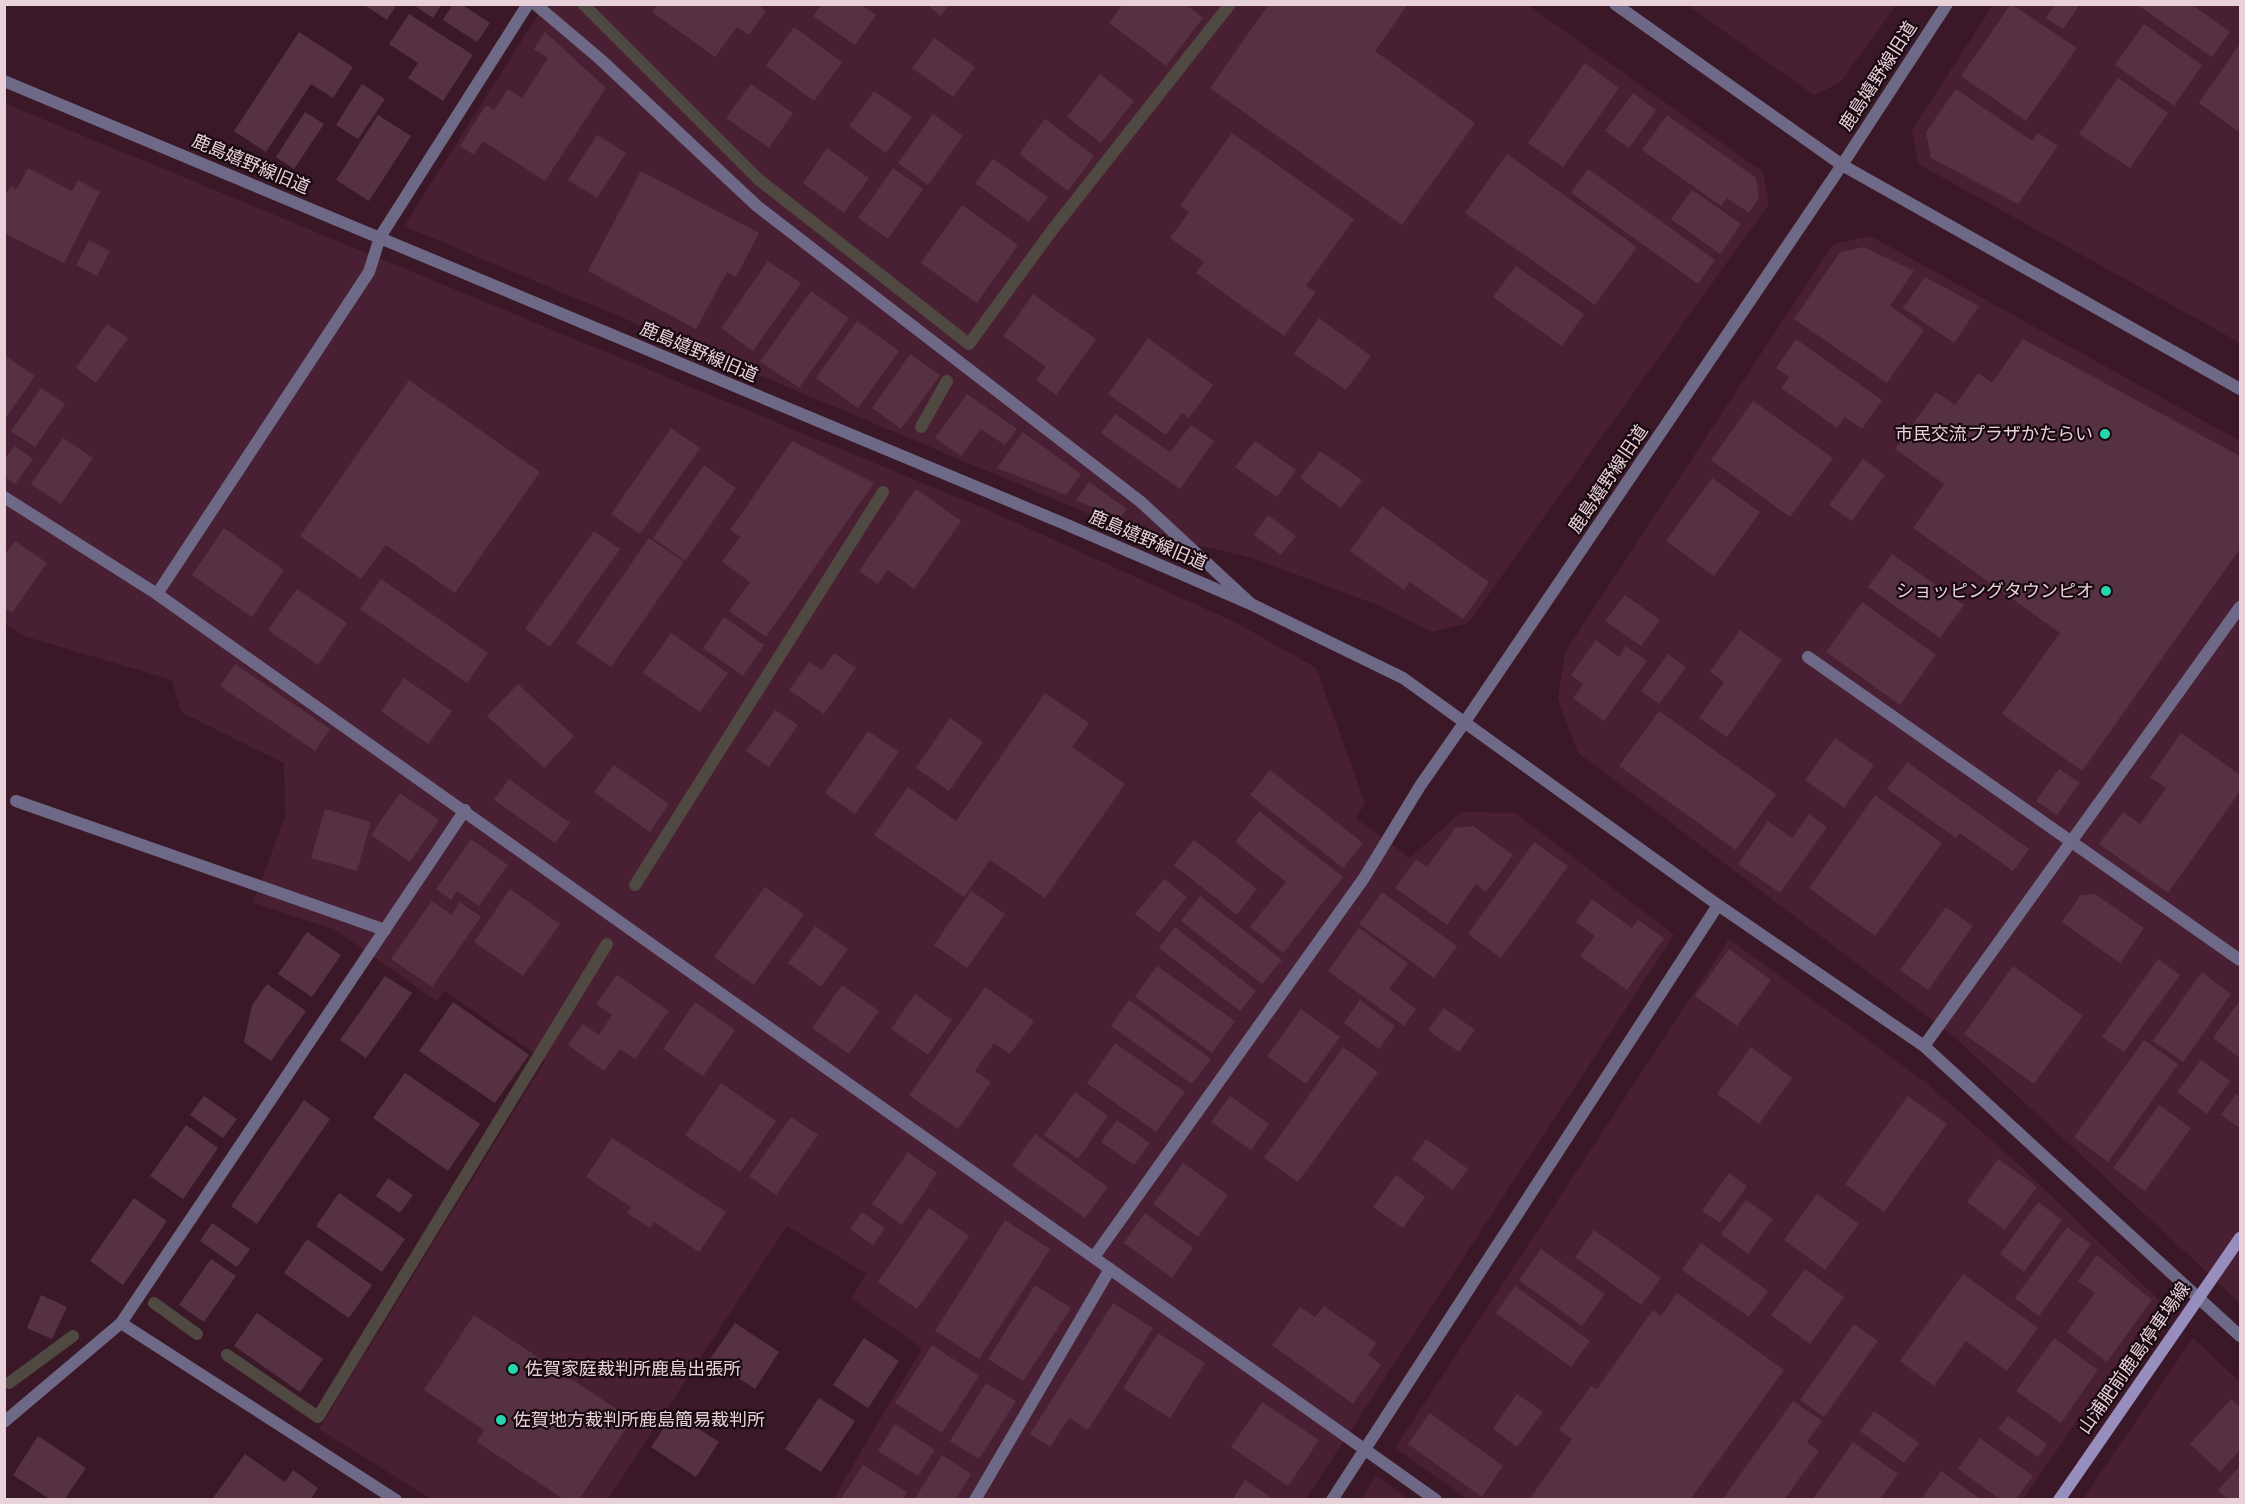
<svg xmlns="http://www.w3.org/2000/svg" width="2245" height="1504" font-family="Raleway,'Noto Sans JP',sans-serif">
<rect width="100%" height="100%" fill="#3b1828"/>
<g fill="#491f33">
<polygon points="545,4 1528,5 1763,172 1769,204 1468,623 1431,632 1380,606 1249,557 1123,528 404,226"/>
<polygon points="1687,5 1896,5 1840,83 1814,95"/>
<polygon points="1993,5 2240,5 2240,343 1918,164 1912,130"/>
<polygon points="4,103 988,510 1237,623 1316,668 1365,803 1356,818 1410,858 1461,812 1516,813 1674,935 1306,1499 833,1499 922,1348 851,1298 867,1274 787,1226 608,1499 431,1499 319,1429 545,1061 445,991 436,1001 334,929 253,903 285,817 284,763 181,712 172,680 24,636 5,624"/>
<polygon points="1871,236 2240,441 2240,1303 1952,1035 1578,753 1558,699 1565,652 1833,244"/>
<polygon points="1729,939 1924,1081 2015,1161 2160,1301 2023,1499 1467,1499 1395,1448"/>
<polygon points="2193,1338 2240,1382 2240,1499 2082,1500"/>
<polygon points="1376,1476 1409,1499 1361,1499"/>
</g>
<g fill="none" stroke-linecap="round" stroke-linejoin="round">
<g stroke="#504941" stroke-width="12">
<polyline points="583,4 758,179 969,344 1053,229 1230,4"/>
<polyline points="921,427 947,381"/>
<polyline points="635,885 883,492"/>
<polyline points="154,1303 197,1334"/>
<polyline points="227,1355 318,1417 607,944"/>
<polyline points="9,1383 73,1336"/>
</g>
</g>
<g fill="#563141">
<polygon points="363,4 397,4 387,20"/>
<polygon points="412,4 442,4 433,18"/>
<polygon points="453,4 461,4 490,23 477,42 443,20"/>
<polygon points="657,4 758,4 766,11 749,35 737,27 715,57 652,12"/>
<polygon points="926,4 949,4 941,16"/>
<polygon points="1123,4 1185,4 1203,18 1166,66 1109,23"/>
<polygon points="1269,4 1408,4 1375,51 1475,123 1402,225 1210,88"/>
<polygon points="2011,4 2077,48 2026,121 1961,76"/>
<polygon points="2055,4 2080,4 2063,29 2046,18"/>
<polygon points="2136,4 2191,4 2230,32 2212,57"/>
<polygon points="821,5 862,5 876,15 855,45 813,16"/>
<polygon points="409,14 473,55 443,101 408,78 418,63 389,44"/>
<polygon points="2144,24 2202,65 2174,106 2115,65"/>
<polygon points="794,27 842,62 814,101 766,66"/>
<polygon points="299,32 353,67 333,98 311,84 266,152 234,131"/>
<polygon points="545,32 606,88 545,181 483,141 474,155 460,146 486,105 494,110 508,89 522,98 548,58 534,49"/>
<polygon points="934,38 975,67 953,97 912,68"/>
<polygon points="2239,45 2240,127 2238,131 2199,103"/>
<polygon points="1585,63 1619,88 1563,167 1528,143"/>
<polygon points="1100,74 1134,101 1101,143 1067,117"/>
<polygon points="2118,78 2168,113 2130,168 2079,134"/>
<polygon points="362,84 385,99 358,139 336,125"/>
<polygon points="751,84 793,113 769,148 726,118"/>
<polygon points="1956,89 2032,141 2038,133 2058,146 2018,204 1931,158 1926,132"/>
<polygon points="874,91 912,117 886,153 849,126"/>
<polygon points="1633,93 1656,110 1629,148 1605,131"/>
<polygon points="305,112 324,124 294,169 276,157"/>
<polygon points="933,114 963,136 928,185 898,163"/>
<polygon points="378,115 411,136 369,201 336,180"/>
<polygon points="1667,115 1756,178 1759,198 1749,213 1727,198 1721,206 1642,150"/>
<polygon points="1045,119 1094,156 1068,191 1019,154"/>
<polygon points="1232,133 1354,219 1306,286 1316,292 1284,336 1196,273 1204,262 1170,238 1189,212 1180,206"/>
<polygon points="597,135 626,153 597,198 568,180"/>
<polygon points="827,148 869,178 844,213 803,183"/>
<polygon points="1507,154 1637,247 1595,305 1465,213"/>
<polygon points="993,159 1048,197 1029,222 975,183"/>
<polygon points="28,168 72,191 78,180 100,192 64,263 4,233 4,197 11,186 17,189"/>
<polygon points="893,168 923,189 888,239 858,218"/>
<polygon points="1588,169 1715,260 1698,284 1571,193"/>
<polygon points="641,171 759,233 736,277 727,272 696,329 588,271"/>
<polygon points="1692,190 1741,224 1720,254 1671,219"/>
<polygon points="962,205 1018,245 977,303 921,263"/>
<polygon points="89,240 110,251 97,276 76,265"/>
<polygon points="1864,247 1914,271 1890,306 1924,330 1887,383 1794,319 1840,252"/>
<polygon points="768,261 801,283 753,351 721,328"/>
<polygon points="1516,266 1584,314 1562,346 1493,297"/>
<polygon points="1925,277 1979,306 1954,343 1903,308"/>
<polygon points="811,291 849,318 799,388 760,361"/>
<polygon points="1033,294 1096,339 1056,395 1036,380 1046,367 1003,336"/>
<polygon points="1319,318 1371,356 1346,390 1294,354"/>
<polygon points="857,321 899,351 858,408 816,378"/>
<polygon points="107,324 128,338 96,383 76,368"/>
<polygon points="1148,338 1213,385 1189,418 1182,413 1166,435 1108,394"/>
<polygon points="1796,339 1882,400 1862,429 1845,417 1837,428 1781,388 1789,377 1776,368"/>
<polygon points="2023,339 2240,456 2240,549 2082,771 2002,714 2060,633 1913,528 1944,484 1895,449 1936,392 1955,405 1978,373 1992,383"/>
<polygon points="910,354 940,375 901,429 872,408"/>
<polygon points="4,355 35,376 4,420"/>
<polygon points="409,380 540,472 455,593 386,545 361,579 300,536"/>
<polygon points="41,388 65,404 35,447 11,431"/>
<polygon points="967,394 1017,429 1005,445 981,429 961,456 935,438"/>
<polygon points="1753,401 1833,458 1790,517 1711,460"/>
<polygon points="1115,414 1170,452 1191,425 1214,441 1180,489 1101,433"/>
<polygon points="671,428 700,448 640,534 611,514"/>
<polygon points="1023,432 1081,474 1066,495 997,468"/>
<polygon points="63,438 93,458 61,504 31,484"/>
<polygon points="792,441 874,483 766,637 729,611 750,582 722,562 740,537 730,530"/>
<polygon points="1255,441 1296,470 1277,497 1235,467"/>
<polygon points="15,446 33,459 15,484 4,477 4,460"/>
<polygon points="1320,451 1362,480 1341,508 1300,478"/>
<polygon points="1863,459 1885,475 1852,521 1829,505"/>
<polygon points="704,465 736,488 685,561 653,538"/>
<polygon points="1712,478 1760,512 1714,576 1666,541"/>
<polygon points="1089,482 1127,509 1120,519 1076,500"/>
<polygon points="916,489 961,521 914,589 888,570 878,584 859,571"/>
<polygon points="1382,506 1489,582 1463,619 1410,582 1404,590 1350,551"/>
<polygon points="1268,515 1296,536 1281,555 1254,535"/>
<polygon points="224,528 284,570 252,617 192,575"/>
<polygon points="594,531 620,549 550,647 525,629"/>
<polygon points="649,538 684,562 611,667 576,643"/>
<polygon points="15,541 47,563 12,613 4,608 4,556"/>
<polygon points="1892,554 1964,605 1940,638 1868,587"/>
<polygon points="381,579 488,653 467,683 360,609"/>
<polygon points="297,589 347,623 318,665 268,630"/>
<polygon points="1625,595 1660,620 1641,646 1605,621"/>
<polygon points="1862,602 1936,655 1900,705 1826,652"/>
<polygon points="724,617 764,645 743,676 703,648"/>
<polygon points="1740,630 1782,660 1727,737 1699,718 1724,682 1710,672"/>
<polygon points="671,633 728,673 700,712 643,673"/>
<polygon points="1596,640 1619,657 1626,646 1647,661 1604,721 1573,698 1583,684 1571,675"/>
<polygon points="834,653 856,668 824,714 789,690 809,662 822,670"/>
<polygon points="1668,654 1686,667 1659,704 1641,691"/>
<polygon points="235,664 330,729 315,751 220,686"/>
<polygon points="404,678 452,711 428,744 381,711"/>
<polygon points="518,684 574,736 544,768 487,716"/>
<polygon points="1045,693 1089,723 1072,747 1125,784 1045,898 990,860 964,897 874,835 908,787 956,821"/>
<polygon points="775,710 798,725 769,767 746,751"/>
<polygon points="1659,711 1776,794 1736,850 1619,766"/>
<polygon points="950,718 983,742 949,791 916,768"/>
<polygon points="868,731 899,752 855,814 825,793"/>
<polygon points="2181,733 2240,775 2240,791 2168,893 2099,844 2123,812 2140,824 2166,788 2150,777"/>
<polygon points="1835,738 1874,765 1844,808 1805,780"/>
<polygon points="1907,762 2029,849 2013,871 1960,833 1956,838 1887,789"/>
<polygon points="614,765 669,804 650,832 594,792"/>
<polygon points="2059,769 2080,783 2057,815 2036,801"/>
<polygon points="1270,770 1363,843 1343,868 1250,795"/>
<polygon points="509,779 570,823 555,843 494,800"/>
<polygon points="400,793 439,820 410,862 371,835"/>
<polygon points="1875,795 1942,843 1875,936 1809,888"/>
<polygon points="325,809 371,822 357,871 311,858"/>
<polygon points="1259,811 1343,877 1283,953 1250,927 1286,882 1235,842"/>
<polygon points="1809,814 1827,827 1780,893 1738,864 1768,821 1792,838"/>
<polygon points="1473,826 1513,855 1486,892 1476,884 1447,925 1395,888 1416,859 1427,867 1455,828"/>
<polygon points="471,839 508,865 479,906 457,891 451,900 436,889"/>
<polygon points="1194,840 1257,889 1237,915 1174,865"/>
<polygon points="1534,842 1568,866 1501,958 1468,934"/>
<polygon points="1164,879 1187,897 1159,933 1135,914"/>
<polygon points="765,887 804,914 754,985 714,957"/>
<polygon points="510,889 560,924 523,976 474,942"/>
<polygon points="971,891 1005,914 967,968 934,945"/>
<polygon points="1382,892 1457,946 1434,978 1359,924"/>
<polygon points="2095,894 2144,928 2120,963 2062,922 2081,895"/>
<polygon points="1200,896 1282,960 1262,984 1181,921"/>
<polygon points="1592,899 1632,928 1638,920 1664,938 1627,990 1580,956 1595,936 1576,922"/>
<polygon points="432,901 452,915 460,902 481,917 432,987 391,959"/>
<polygon points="1946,907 1973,926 1928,990 1900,970"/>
<polygon points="815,926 848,949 821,987 788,963"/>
<polygon points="1175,927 1256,991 1240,1011 1159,948"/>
<polygon points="1359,928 1408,963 1389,989 1416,1009 1404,1026 1328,971"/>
<polygon points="307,932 341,955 312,997 278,974"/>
<polygon points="1729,949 1771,980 1737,1026 1695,996"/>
<polygon points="2158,959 2180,975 2124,1052 2102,1037"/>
<polygon points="1157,966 1235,1021 1212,1053 1135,997"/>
<polygon points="2013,966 2083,1016 2034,1084 1964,1034"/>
<polygon points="2202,972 2231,994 2183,1062 2153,1041"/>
<polygon points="617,975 669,1011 635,1059 620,1049 604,1071 568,1045 583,1024 599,1035 612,1015 596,1004"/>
<polygon points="385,976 412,993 366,1058 340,1040"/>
<polygon points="267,984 306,1011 271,1061 244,1042 252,1005"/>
<polygon points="842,985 879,1011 849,1054 812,1028"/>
<polygon points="985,987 1034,1021 1010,1054 994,1043 975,1071 991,1082 958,1129 909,1095"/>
<polygon points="915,994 952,1020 928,1055 891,1029"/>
<polygon points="1129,1000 1211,1059 1192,1084 1111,1026"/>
<polygon points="1360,1000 1395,1026 1379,1049 1344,1023"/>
<polygon points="2240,1000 2240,1058 2213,1038"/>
<polygon points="453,1002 529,1055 495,1103 419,1051"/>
<polygon points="695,1002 735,1030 703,1076 663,1049"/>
<polygon points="1444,1008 1475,1030 1459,1052 1428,1030"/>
<polygon points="1301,1009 1340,1037 1306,1084 1267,1056"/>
<polygon points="2144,1040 2178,1064 2108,1162 2074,1137"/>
<polygon points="1115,1043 1185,1092 1156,1132 1087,1083"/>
<polygon points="1343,1047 1378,1072 1298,1182 1264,1158"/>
<polygon points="1751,1047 1792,1078 1759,1124 1717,1094"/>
<polygon points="2201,1060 2230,1081 2207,1114 2177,1092"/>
<polygon points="405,1073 480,1124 448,1171 373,1118"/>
<polygon points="721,1083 776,1121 740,1172 685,1135"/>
<polygon points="1075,1092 1108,1116 1078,1159 1044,1135"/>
<polygon points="2236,1094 2240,1097 2240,1128 2221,1115"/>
<polygon points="204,1096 237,1119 223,1138 190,1115"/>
<polygon points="1230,1096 1269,1124 1251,1150 1211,1122"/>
<polygon points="1908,1096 1947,1124 1884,1212 1845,1184"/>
<polygon points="304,1100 330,1119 257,1224 231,1206"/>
<polygon points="2159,1105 2191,1128 2145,1191 2113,1168"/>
<polygon points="791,1117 818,1135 776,1195 749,1176"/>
<polygon points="1117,1120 1150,1143 1134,1165 1101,1142"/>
<polygon points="186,1125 218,1148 183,1199 150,1176"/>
<polygon points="1035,1134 1108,1187 1085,1218 1012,1166"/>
<polygon points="612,1138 726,1212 699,1252 654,1222 650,1228 627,1213 631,1207 586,1177"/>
<polygon points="1426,1139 1468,1169 1453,1190 1412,1159"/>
<polygon points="908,1152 937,1173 902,1225 872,1204"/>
<polygon points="1998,1159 2037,1187 2005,1230 1967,1202"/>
<polygon points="1183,1163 1228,1195 1198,1237 1153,1204"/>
<polygon points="1729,1173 1747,1186 1720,1223 1702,1211"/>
<polygon points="1396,1175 1425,1197 1403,1228 1373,1207"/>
<polygon points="388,1178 413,1195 400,1213 376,1196"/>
<polygon points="339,1193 405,1239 382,1272 316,1226"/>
<polygon points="1817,1194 1859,1224 1825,1270 1784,1240"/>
<polygon points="134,1198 167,1221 123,1285 90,1261"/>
<polygon points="1746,1200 1773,1219 1748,1254 1721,1234"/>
<polygon points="2038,1202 2062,1220 2024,1272 2000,1254"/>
<polygon points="929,1208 969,1236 917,1309 878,1282"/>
<polygon points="862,1212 885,1228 873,1245 850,1229"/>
<polygon points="1145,1213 1193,1248 1172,1278 1124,1243"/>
<polygon points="1005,1220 1050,1249 979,1359 935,1331"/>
<polygon points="212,1223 250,1249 237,1267 200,1241"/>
<polygon points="2067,1227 2091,1244 2039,1316 2015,1298"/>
<polygon points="1594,1230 1661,1278 1641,1305 1575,1257"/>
<polygon points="307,1239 372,1285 349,1318 284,1273"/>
<polygon points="1701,1243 1768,1291 1749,1317 1682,1270"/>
<polygon points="1541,1249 1605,1294 1582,1326 1519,1280"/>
<polygon points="2097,1255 2152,1300 2107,1362 2067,1332 2095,1293 2078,1281"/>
<polygon points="211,1259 236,1276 204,1322 179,1305"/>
<polygon points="1805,1269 1844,1297 1810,1344 1771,1315"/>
<polygon points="1963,1274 2038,1328 2007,1371 1966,1341 1934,1386 1900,1361"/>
<polygon points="1035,1285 1071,1308 1023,1381 988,1359"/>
<polygon points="1515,1286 1590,1341 1571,1367 1496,1313"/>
<polygon points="1677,1293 1784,1370 1690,1500 1529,1500 1572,1439 1559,1430 1591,1386 1597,1389 1653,1310 1661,1316"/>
<polygon points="41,1295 67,1307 52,1339 27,1328"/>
<polygon points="1113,1303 1153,1328 1088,1430 1069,1418 1050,1447 1030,1434"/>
<polygon points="1324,1306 1376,1343 1368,1355 1381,1365 1353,1404 1272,1345 1300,1307 1315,1317"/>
<polygon points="257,1313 323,1359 300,1392 234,1346"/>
<polygon points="474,1315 632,1419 579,1500 565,1500 477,1442 484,1430 424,1390"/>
<polygon points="735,1323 779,1352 755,1389 710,1359"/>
<polygon points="1854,1324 1878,1341 1824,1417 1800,1400"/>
<polygon points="1158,1333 1205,1363 1170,1418 1123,1388"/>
<polygon points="864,1338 899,1361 868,1408 833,1385"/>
<polygon points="2054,1338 2098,1370 2061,1423 2016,1391"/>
<polygon points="932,1345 979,1376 942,1433 895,1403"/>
<polygon points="986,1383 1016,1401 979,1459 950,1441"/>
<polygon points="1517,1394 1543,1412 1517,1447 1493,1429"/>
<polygon points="819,1398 855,1421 821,1472 785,1449"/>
<polygon points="2231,1399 2240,1407 2240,1450 2220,1472 2190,1444"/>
<polygon points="1793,1401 1822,1421 1807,1442 1819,1451 1784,1500 1722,1500"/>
<polygon points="1262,1402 1319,1440 1288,1486 1231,1447"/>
<polygon points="1874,1411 1919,1443 1904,1463 1860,1431"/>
<polygon points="674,1413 719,1442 696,1477 651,1447"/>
<polygon points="1430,1413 1503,1466 1482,1497 1408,1444"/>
<polygon points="2008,1416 2047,1444 2038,1457 1998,1429"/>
<polygon points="895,1424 935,1450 918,1476 878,1451"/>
<polygon points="38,1436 86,1468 64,1500 51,1500 13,1475"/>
<polygon points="1980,1438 2033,1476 2015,1500 2001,1500 1958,1469"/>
<polygon points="1853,1442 1898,1474 1879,1500 1812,1500"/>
<polygon points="245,1454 285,1482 293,1470 318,1488 310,1500 216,1500 213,1498"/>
<polygon points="942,1455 971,1474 955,1500 914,1500"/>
<polygon points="863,1465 907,1492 902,1500 840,1500"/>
<polygon points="2240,1466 2240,1500 2228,1500 2218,1490"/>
<polygon points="1941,1471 1982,1500 1921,1500"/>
<polygon points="1245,1480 1275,1500 1232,1500"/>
</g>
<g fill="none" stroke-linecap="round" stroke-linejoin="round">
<polyline stroke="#6e6986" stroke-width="12" points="16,801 385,930"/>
<g stroke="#6e6986" stroke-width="12">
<polyline points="535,4 600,59 757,206 1141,502 1251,604"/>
<polyline points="4,497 157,594 1436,1500"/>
<polyline points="157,594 369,272 380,237 528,4"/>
<polyline points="1808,657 2240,960"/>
<polyline points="1924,1046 2240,607"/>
<polyline points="1094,1257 1364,878 1420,786 1464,723"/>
<polyline points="121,1323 396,1500"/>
<polyline points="4,1422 121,1323 465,810"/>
<polyline points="975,1500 1110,1269"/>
<polyline points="1332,1500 1718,905"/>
</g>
<g stroke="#6e6986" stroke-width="12">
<polyline points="1615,4 1842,165 2240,389"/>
<polyline points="4,81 1065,524 1253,605 1403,678 1718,905 1924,1046 2240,1336"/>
<polyline points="1464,723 1842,165 1947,4"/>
</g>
<polyline stroke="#978ebd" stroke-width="12" points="2059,1500 2240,1238"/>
</g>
<g fill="#25d5ae" stroke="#180910" stroke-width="2">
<circle cx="2105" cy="434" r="6"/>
<circle cx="2106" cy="591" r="6"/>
<circle cx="513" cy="1369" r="6"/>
<circle cx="501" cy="1420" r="6"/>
</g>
<g text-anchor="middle" stroke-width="4.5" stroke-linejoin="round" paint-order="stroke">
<g font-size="18" fill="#e9d1da" stroke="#180910">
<text transform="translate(1878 76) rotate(-57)" y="6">鹿島嬉野線旧道</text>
<text transform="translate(251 164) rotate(23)" y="6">鹿島嬉野線旧道</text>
<text transform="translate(699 352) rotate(23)" y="6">鹿島嬉野線旧道</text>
<text transform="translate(1608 479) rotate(-56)" y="6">鹿島嬉野線旧道</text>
<text transform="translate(1148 540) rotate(23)" y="6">鹿島嬉野線旧道</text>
<text transform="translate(2134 1358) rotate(-55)" y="6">山浦肥前鹿島停車場線</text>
</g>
<g font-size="18" fill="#e9d1da" stroke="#180910" text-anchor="end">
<text x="2093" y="440">市民交流プラザかたらい</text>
<text x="2094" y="597">ショッピングタウンピオ</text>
<text x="525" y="1375" text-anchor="start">佐賀家庭裁判所鹿島出張所</text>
<text x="513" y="1426" text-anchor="start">佐賀地方裁判所鹿島簡易裁判所</text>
</g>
</g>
<rect width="2245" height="1504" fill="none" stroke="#e9d1da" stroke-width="12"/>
</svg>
